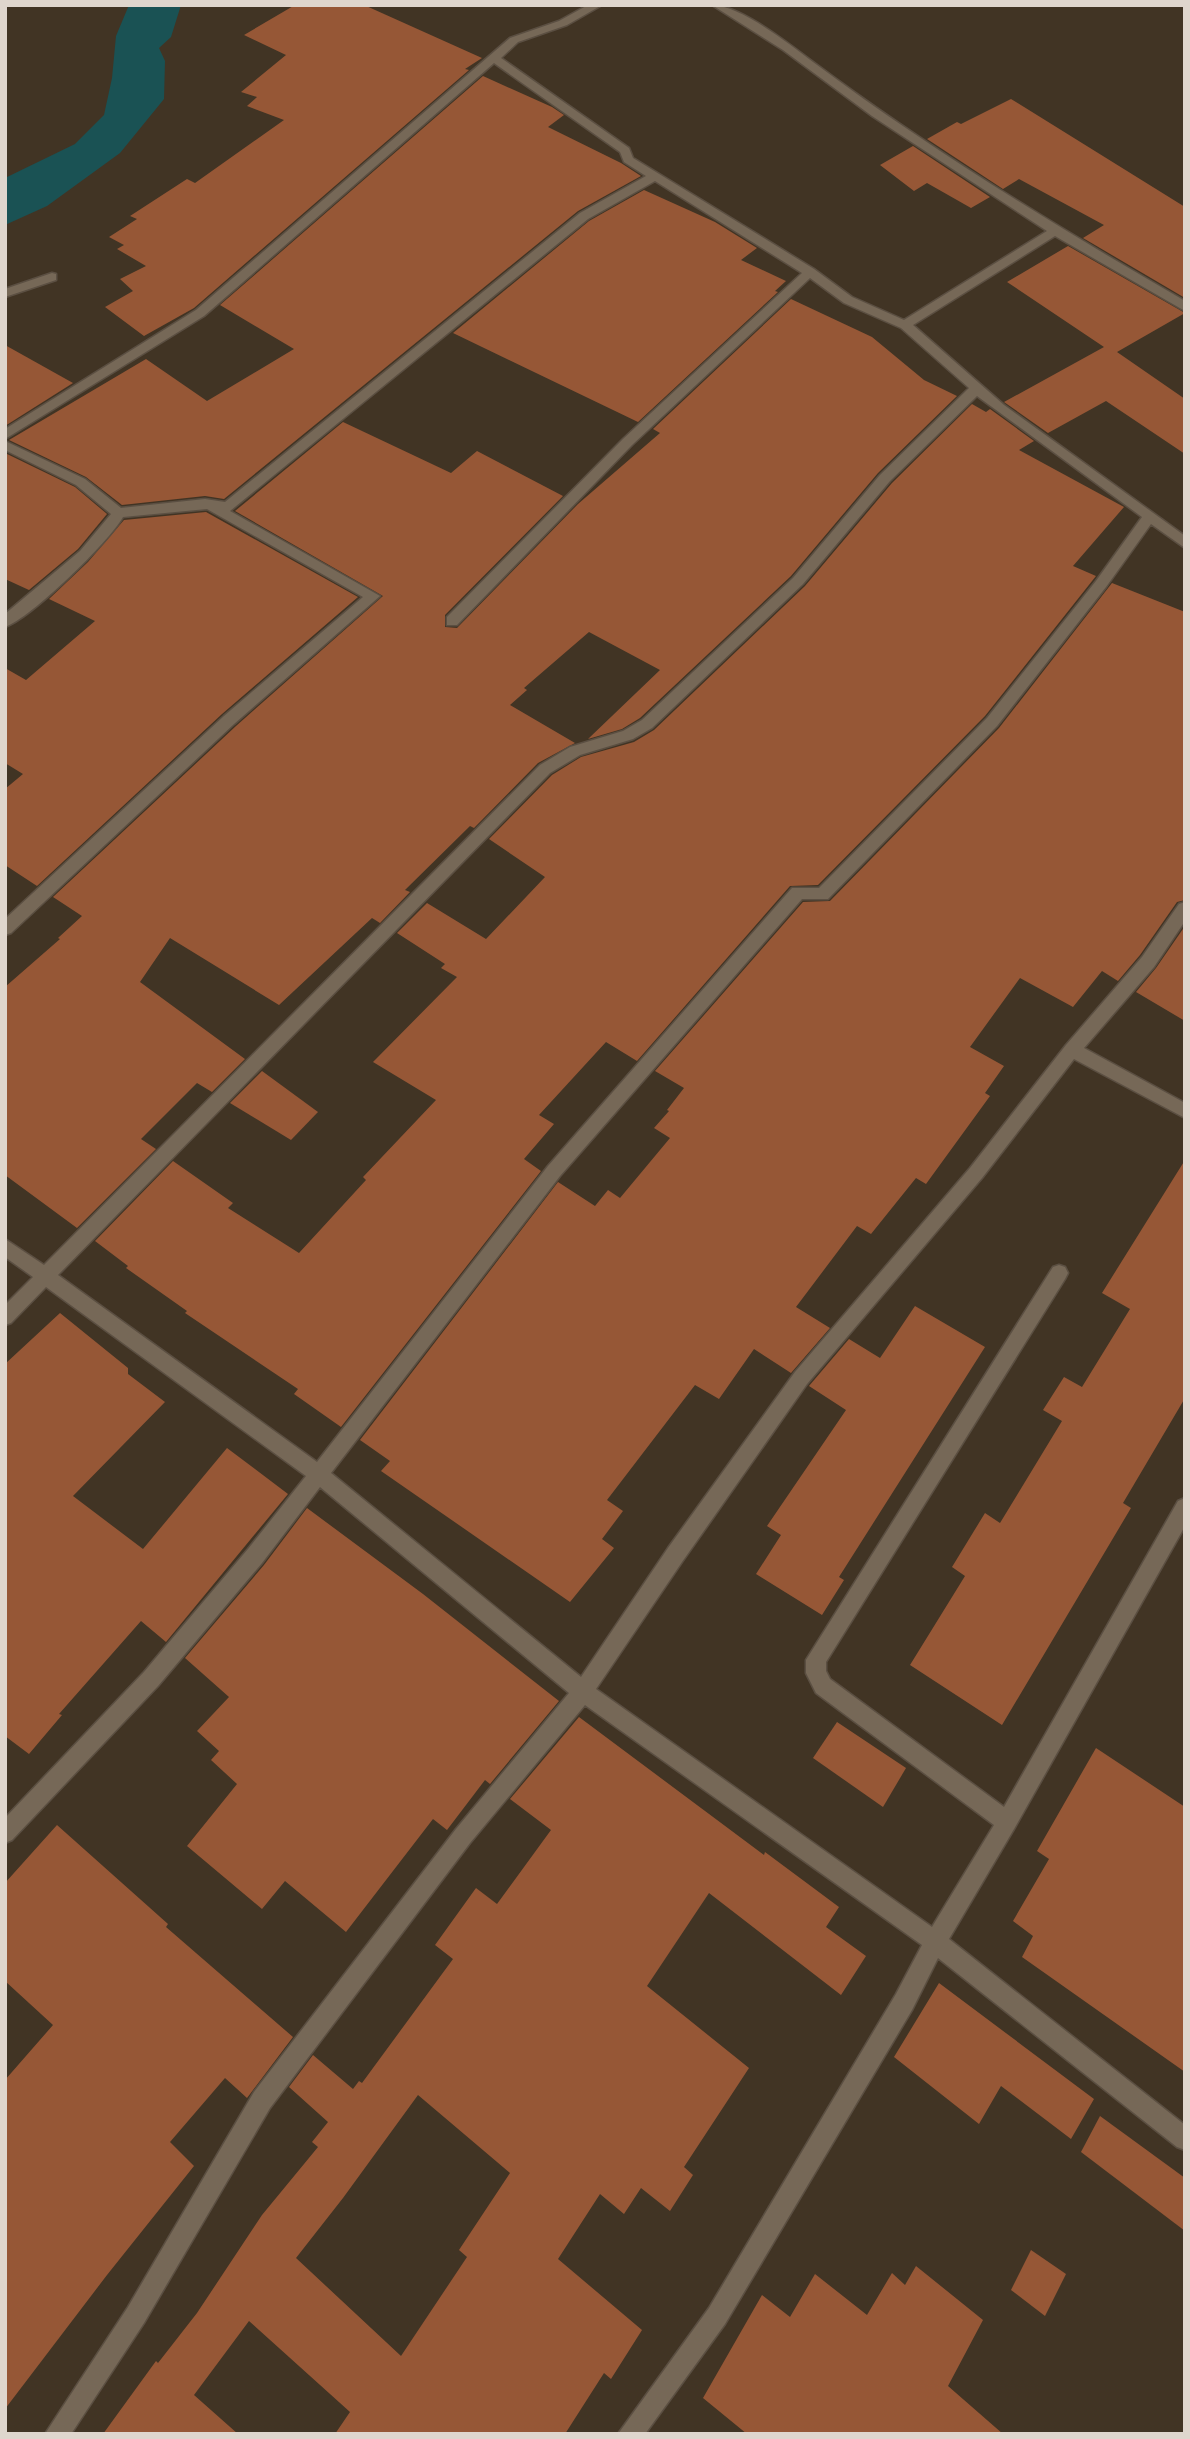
<svg xmlns="http://www.w3.org/2000/svg" width="1190" height="2439" font-family="'Roboto Condensed',sans-serif">
<rect width="100%" height="100%" fill="#413424"/>
<polygon fill="#1a5254" points="129,5 181,5 171,37 159,48 165,61 164,99 120,153 47,206 5,225 5,178 75,144 104,115 112,78 116,36"/>
<g fill="#965736" fill-rule="evenodd">
<polygon points="295,5 364,5 482,58 465,69 469,70 194,308 144,336 105,307 133,291 120,279 146,266 117,249 124,245 109,237 137,219 130,216 187,179 195,183 284,120 247,106 257,97 241,92 286,55 244,35"/>
<polygon points="483,76 552,107 564,115 548,127 621,163 641,176 578,211 224,499 205,496 122,505 86,477 9,440 146,359 207,401 294,349 220,305"/>
<polygon points="1011,99 1185,207 1185,298 1083,238 1104,225 1019,179 1003,189 927,139 957,122 961,124"/>
<polygon points="913,146 990,197 971,208 927,183 914,191 880,165"/>
<polygon points="644,190 715,222 757,248 741,260 786,281 775,291 778,292 638,422 453,333 589,221"/>
<polygon points="1068,246 1185,313 1117,352 1185,399 1185,454 1106,401 1048,433 1004,402 1104,347 1007,282"/>
<polygon points="791,299 872,337 924,380 957,396 878,473 791,576 640,718 622,729 588,739 660,670 589,632 524,688 527,690 510,705 575,743 538,763 474,828 470,826 405,890 410,892 380,923 372,918 279,1005 170,938 140,982 245,1059 212,1092 197,1083 141,1139 156,1149 77,1228 5,1175 5,987 60,939 58,938 82,916 53,897 236,726 383,596 235,511 343,422 451,473 477,451 563,496 445,615 445,627 457,628 578,504 660,433 653,429"/>
<polygon points="5,345 73,383 5,426"/>
<polygon points="972,404 986,412 990,409 1034,441 1019,450 1124,507 1073,566 1096,576 985,716 818,885 790,886 637,1061 606,1042 539,1115 554,1124 524,1159 541,1171 341,1427 294,1394 298,1389 185,1313 187,1311 126,1268 128,1266 95,1241 173,1161 233,1203 228,1208 299,1253 366,1180 363,1177 436,1100 373,1062 457,977 441,968 445,964 397,933 427,903 486,939 545,877 489,839 552,775 581,757 634,742 654,730 805,586 892,483"/>
<polygon points="5,453 75,487 107,514 78,549 29,590 5,579"/>
<polygon points="206,512 358,597 222,714 37,886 5,865 5,789 23,774 5,763 5,668 26,680 95,621 49,599 88,562 124,520"/>
<polygon points="1112,583 1185,612 1185,900 1177,902 1140,955 1118,981 1102,971 1073,1007 1020,978 970,1047 1004,1066 985,1093 990,1096 926,1184 916,1178 871,1234 857,1226 796,1307 830,1328 791,1373 754,1349 719,1399 695,1385 607,1500 623,1511 602,1539 614,1548 570,1602 381,1471 390,1461 360,1440 558,1182 595,1206 608,1190 620,1198 670,1138 654,1128 669,1111 667,1110 684,1088 655,1071 803,902 830,901 999,728"/>
<polygon points="1185,926 1185,1021 1136,992 1156,968"/>
<polygon points="262,1071 318,1112 291,1140 230,1103"/>
<polygon points="1185,1160 1185,1398 1123,1503 1131,1508 1002,1725 910,1665 965,1576 952,1567 985,1513 1000,1523 1062,1421 1043,1410 1064,1377 1082,1387 1130,1309 1102,1293"/>
<polygon points="915,1306 985,1347 839,1577 844,1580 822,1615 756,1574 781,1535 767,1526 846,1410 809,1386 849,1339 880,1358"/>
<polygon points="60,1313 128,1368 128,1374 165,1402 73,1496 143,1549 227,1448 288,1494 166,1642 141,1621 59,1714 62,1715 29,1754 5,1736 5,1364"/>
<polygon points="307,1508 423,1594 559,1701 490,1784 485,1780 447,1830 433,1819 346,1932 285,1881 262,1909 187,1846 237,1784 211,1760 219,1751 197,1731 229,1697 185,1658 264,1565"/>
<path d="M579,1717L764,1855L765,1852L839,1907L826,1927L866,1956L841,1995L709,1893L647,1986L749,2068L684,2167L693,2175L670,2211L641,2188L624,2214L600,2194L558,2259L642,2330L611,2379L604,2373L565,2434H335L350,2412L249,2321L194,2395L238,2434H103L156,2361L158,2363L197,2313L262,2215L318,2147L312,2142L328,2122L289,2087L313,2055L353,2089L359,2081L362,2083L453,1959L435,1945L476,1888L497,1904L551,1830L510,1799ZM418,2095L510,2173L459,2250L467,2257L401,2356L296,2258L343,2198Z"/>
<polygon points="837,1722 906,1768 883,1807 813,1758"/>
<polygon points="1096,1748 1185,1807 1185,2072 1022,1957 1033,1936 1013,1921 1049,1859 1037,1851"/>
<polygon points="57,1825 168,1924 166,1927 293,2037 247,2098 225,2078 170,2142 194,2166 107,2275 5,2409 5,2080 53,2025 5,1981 5,1883"/>
<polygon points="939,1983 1094,2099 1071,2139 1001,2086 979,2124 894,2057"/>
<polygon points="1100,2116 1185,2178 1185,2231 1081,2152"/>
<polygon points="1031,2250 1066,2274 1045,2316 1011,2290"/>
<polygon points="916,2266 983,2320 948,2386 1003,2434 747,2434 703,2398 762,2295 790,2317 815,2274 867,2315 892,2273 905,2285"/>
</g>
<g fill="none" stroke-linecap="round" stroke-linejoin="round">
<defs>
<g id="minor">
<path d="M588,5H602L567,25L518,42L501,58L629,148L633,158L814,269L852,297L904,320L1047,231L872,116L783,50L712,5C740,5 789,44 813,62C931,150 1057,227 1185,301V311L1055,236L913,325L1004,405L1185,536V548L1151,524L1106,587L997,726L828,899H802L560,1176L331,1473L581,1677L668,1548L795,1372L970,1168L1066,1045L1142,957L1179,904L1185,902V921L1154,967L1084,1048L1185,1103V1118L1074,1059L982,1178L807,1384L682,1562L596,1689L932,1927L994,1825L816,1693L806,1673V1660L1053,1267L1059,1265L1065,1267L1068,1273L1065,1279L826,1662V1671L830,1679L1004,1807L1178,1501L1185,1498V1526L1014,1829L949,1939L1185,2125V2150L1177,2147L938,1958L912,2010L725,2324L645,2434H618L709,2308L896,1994L922,1945L585,1705L470,1843L270,2108L144,2323L71,2434H45L128,2307L254,2092L456,1829L569,1693L320,1487L262,1563L158,1686L12,1840L5,1843V1818L144,1672L248,1549L306,1476L46,1287L11,1323L5,1325V1305L33,1277L5,1257V1239L44,1265L540,765L570,747L623,731L642,720L793,578L880,475L969,388L901,328L844,303L810,278L632,445L457,625H447V617L623,439L802,273L655,181L588,219L230,511L380,596L234,724L11,933L5,935V919L224,716L363,597L207,509L123,517C109,542 31,618 5,627V614L80,551L111,514L76,485L5,450V441L85,479L121,508L205,499L225,502L580,213L646,176L624,162L620,152L494,63L204,316L5,439V429L196,310L510,38L559,21ZM977,396L1142,517L1096,581L987,718L819,888H792L548,1166L317,1462L58,1275L550,773L580,755L633,739L652,728L803,584L890,481Z"/>
<polygon points="52,273 56,274 56,280 5,297 5,289"/>
</g>
</defs>
<use href="#minor" stroke="#5b4f42" stroke-width="3"/>
<use href="#minor" fill="#766857" fill-rule="evenodd"/>
</g>
<rect width="1190" height="2439" fill="none" stroke="#dfd6cd" stroke-width="14"/>
</svg>
